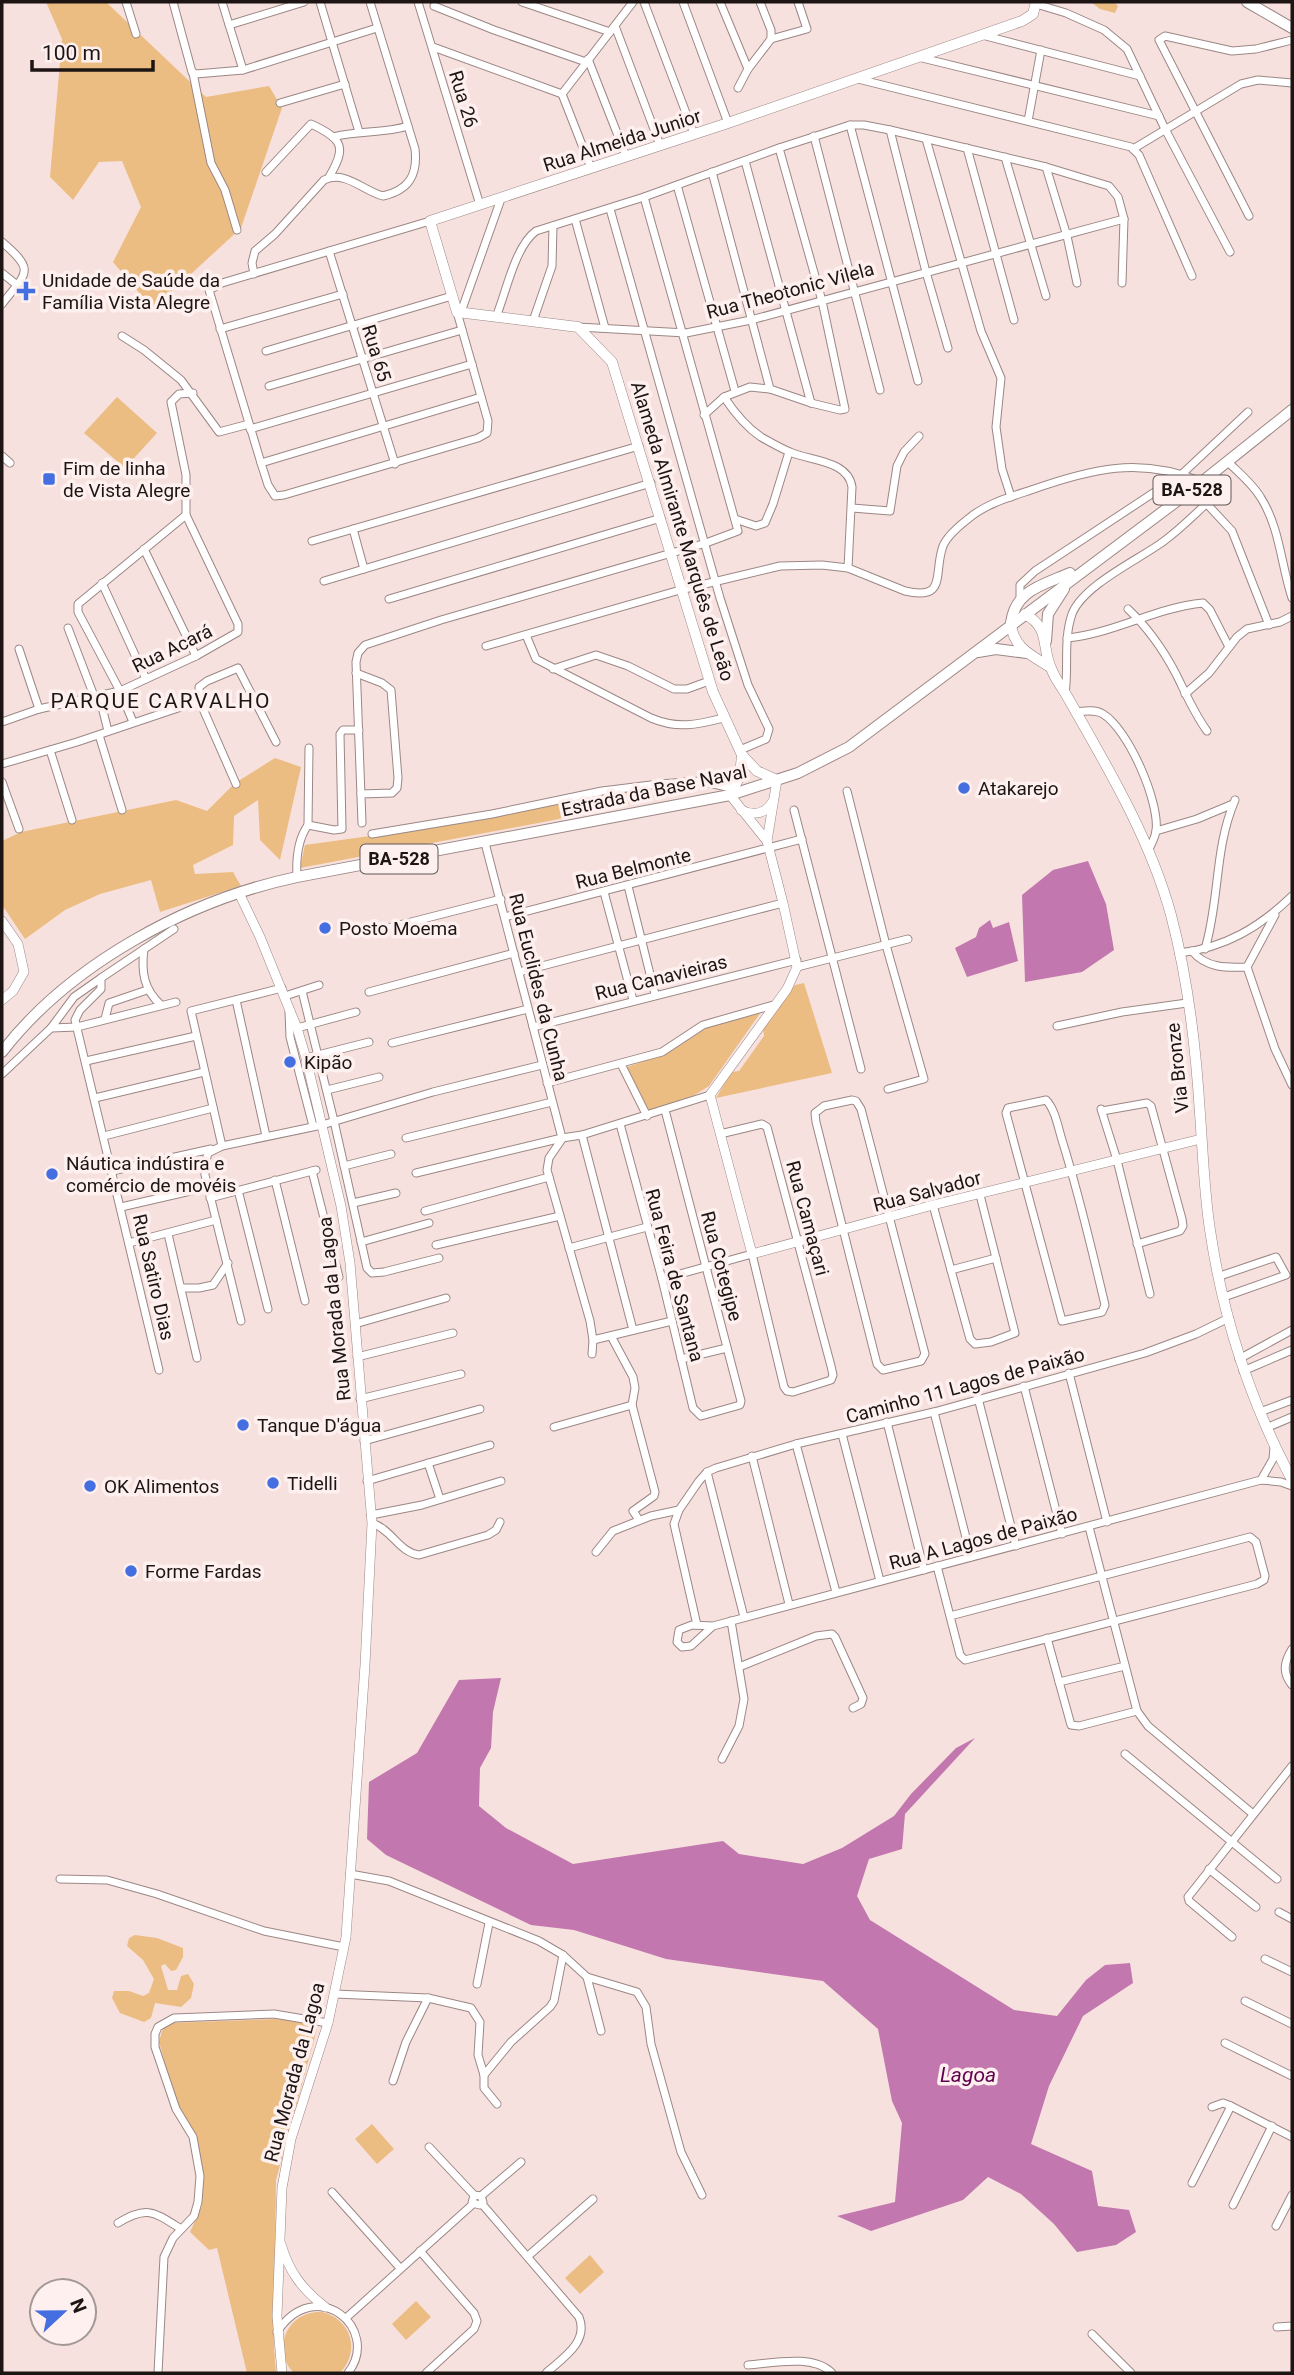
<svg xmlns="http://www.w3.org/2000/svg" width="1294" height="2375" font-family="Roboto,sans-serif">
<rect width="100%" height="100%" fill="#f7e1de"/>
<g fill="#ecbd82">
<polygon points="46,2 106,2 206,97 269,86 282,108 241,228 153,309 113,262 141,207 122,161 99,162 73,200 50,177 62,39"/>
<polygon points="1091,2 1114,2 1118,6 1115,13 1100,9"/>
<polygon points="117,397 157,433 125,468 84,433"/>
<polygon points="275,758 301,767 280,860 260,840 258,800 234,816 233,845 193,865 195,874 233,872 241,886 160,912 151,880 100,894 65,910 25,939 2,905 2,841 21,832 176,800 207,811 235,783"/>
<polygon points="630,789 659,797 554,820 300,868 305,845 477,821"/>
<polygon points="804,983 832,1073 716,1098 731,1072 739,1071 764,1036 763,1029 795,985"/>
<polygon points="761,1012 709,1086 693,1096 649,1111 627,1067 662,1055 707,1027"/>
<polygon points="135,1935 157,1938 183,1948 183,1957 176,1970 171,1971 165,1964 161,1966 168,1990 177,1990 181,1976 188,1974 194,1984 191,1998 181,2007 155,2003 151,2018 144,2022 120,2013 112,1998 114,1991 129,1991 143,1996 149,1993 154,1979 143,1960 127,1946 129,1938"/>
<polygon points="275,2019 309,2021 317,2029 276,2180 274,2347 276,2373 247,2373 217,2248 209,2250 190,2232 202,2206 203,2173 193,2129 178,2108 159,2042 162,2031 169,2023"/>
<polygon points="372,2124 394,2149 377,2164 355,2139"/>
<polygon points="590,2255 604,2272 580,2294 565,2278"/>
<polygon points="416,2301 431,2317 406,2340 392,2324"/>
<path d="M322,2312C351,2319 361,2351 340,2373H294C270,2349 288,2310 322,2312Z"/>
</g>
<g fill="#c277ae">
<polygon points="1088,861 1106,904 1114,950 1082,972 1025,982 1022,895 1053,870"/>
<polygon points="990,920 993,928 1009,922 1018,961 967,977 955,948 976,937 979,928"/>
<polygon points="501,1678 493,1712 491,1748 480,1768 479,1806 506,1828 573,1864 723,1841 739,1854 803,1864 842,1848 894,1816 911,1794 956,1748 975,1738 905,1814 902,1849 869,1859 857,1896 870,1920 1014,2010 1057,2016 1086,1980 1105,1965 1130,1963 1133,1983 1083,2016 1049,2086 1031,2144 1092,2171 1098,2206 1129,2210 1136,2232 1116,2245 1077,2252 1054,2224 1021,2194 988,2177 963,2200 871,2231 837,2216 895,2202 902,2123 892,2101 878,2029 823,1981 666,1959 574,1930 531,1925 386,1855 367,1839 369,1782 417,1753 459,1680"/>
</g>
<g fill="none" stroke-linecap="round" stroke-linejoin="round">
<defs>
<g id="minor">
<polyline points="126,2 136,34"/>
<polyline points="173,2 192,72 196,74 243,70 377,28"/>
<polyline points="222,2 243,70"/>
<polyline points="320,2 359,132"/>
<polyline points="418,2 480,205"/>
<polyline points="522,2 610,32"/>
<polyline points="644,2 694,134"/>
<polyline points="683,2 728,123"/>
<polyline points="720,2 748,69"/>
<polyline points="1036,4 1066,13 1104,30 1127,49 1165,129 1230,252"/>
<polyline points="434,6 494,30 586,62"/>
<polyline points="229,25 304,2"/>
<polyline points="615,26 660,145"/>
<polyline points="982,35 1140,76"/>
<polyline points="771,39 807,29 798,2"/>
<polyline points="433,47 562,94"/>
<polyline points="918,57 1159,116"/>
<polyline points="588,59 626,156"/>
<polyline points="193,73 211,163 225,190 237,230"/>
<polyline points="858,79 1131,147 1139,155 1192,276"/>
<polyline points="738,88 748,69 771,39 771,30 760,2"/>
<polyline points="562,94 633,2"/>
<polyline points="562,94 591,168"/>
<polyline points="280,103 345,84"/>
<polyline points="1028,121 1041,50"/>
<polyline points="850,125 918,381"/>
<polyline points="890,130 926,272 948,348"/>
<polyline points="814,136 880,390"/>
<path d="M333,137C358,130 383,134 408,126"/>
<polyline points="926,139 981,331 1001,378 996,427 1002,469 1011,497"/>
<polyline points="967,148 1014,320"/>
<polyline points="1133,149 1241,84 1258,80 1292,83"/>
<polyline points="1005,157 1046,296"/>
<polyline points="745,161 811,403"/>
<polyline points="1046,167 1067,236 1077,283"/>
<path d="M266,172L311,124C343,139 347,147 329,177"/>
<polyline points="712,172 770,389"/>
<polyline points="677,185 735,391"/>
<polyline points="610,209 720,598 748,685 769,729 766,739 740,750"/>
<polyline points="1249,216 1159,40 1165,36 1232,51 1256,49 1292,40"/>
<polyline points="575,219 605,328"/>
<polyline points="430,221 222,283 209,290 261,463 268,485 275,496 284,495 478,438 487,433 488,421 457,312"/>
<path d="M2,242C36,271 27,272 2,304"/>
<polyline points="329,251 395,464"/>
<polyline points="2,273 17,285"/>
<path d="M254,274L252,263L255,251L275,234L324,180C346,170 363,191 383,196C409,190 418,175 415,149L370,2"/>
<polyline points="461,312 501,199"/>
<path d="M496,317C506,293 515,246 536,231L644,197L779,148L850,125H864L890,130L1046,167L1109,186L1118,197L1124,219L1122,283"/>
<polyline points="533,321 552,266 553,226"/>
<polyline points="578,327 686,333 751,320 1124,219"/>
<polyline points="220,329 343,294"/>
<polyline points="122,336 144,350 181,380 219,432 249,424"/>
<polyline points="266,351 452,296"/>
<polyline points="269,386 462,330"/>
<path d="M724,397C734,412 746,427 761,437C770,442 780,448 790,452C810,461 848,460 852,487L848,568"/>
<polyline points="704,415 724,397 750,387 770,389 811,403 840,410 845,409 822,301 779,148"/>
<polyline points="250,429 472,364"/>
<polyline points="2,456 10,463"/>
<path d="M1228,462C1239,473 1253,484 1261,498C1280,528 1281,565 1292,598"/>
<polyline points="261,463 481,397"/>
<polyline points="1193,489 1232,531 1269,625"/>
<polyline points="852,508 890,511 897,466 904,452 919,436"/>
<polyline points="735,519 756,526 765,523 773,504 789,452"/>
<polyline points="353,529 364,569"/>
<polyline points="312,541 639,446"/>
<polyline points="144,549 196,656"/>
<polyline points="324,581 651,483"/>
<polyline points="102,583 146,679"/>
<polyline points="389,599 661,518"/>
<polyline points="1020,600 1020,585 1035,571 1182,474 1248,412"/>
<path d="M1128,609C1147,627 1164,651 1176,674C1186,694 1194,713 1207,731"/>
<polyline points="68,628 94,696"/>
<path d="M526,635L536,659L651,718C677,729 697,725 723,718"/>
<path d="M1067,638C1116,633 1154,608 1203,603L1210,610L1229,647"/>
<path d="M486,646L680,590L780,566L822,565L848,568L905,591C948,601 933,573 943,546C947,536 959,526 968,519C985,504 1010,497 1031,490C1091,469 1140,456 1202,482"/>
<polyline points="19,649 39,709"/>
<polyline points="553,669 596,655 628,666 674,689 687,689 709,681"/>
<polyline points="356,673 382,683 391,690 398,778 397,788 392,793 361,794"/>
<path d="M1065,694C1069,667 1063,640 1072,614C1083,585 1140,559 1164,541C1179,530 1192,517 1205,505"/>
<polyline points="1185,694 1209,673 1237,637 1247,629 1280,622 1292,616"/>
<polyline points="99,695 108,731"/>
<path d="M1076,712C1084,711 1095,709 1103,714C1128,729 1160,802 1156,831C1155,838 1151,845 1148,851"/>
<polyline points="2,722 39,709 120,691 196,656 238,632 238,624 186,515 186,475 171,402 179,394 193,393"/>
<polyline points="133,722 120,691 78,612 78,604 186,515"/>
<polyline points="99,735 122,810"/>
<polyline points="50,750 72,820"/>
<polyline points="2,764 77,742 184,706 200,702"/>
<polyline points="2,782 19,829"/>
<polyline points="236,784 200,702 199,687 207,681 238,668 276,742"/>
<polyline points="847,791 886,945 924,1079 888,1089"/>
<polyline points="794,810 861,1069"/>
<polyline points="362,823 356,662 358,653 365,645 441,620 706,543 738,531 644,197"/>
<polyline points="308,825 334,830 342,829 340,734 343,730 359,730"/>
<polyline points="1156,831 1197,819 1233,804"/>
<polyline points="372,834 492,814 602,791 659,784 701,781 735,789"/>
<polyline points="485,843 562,1138"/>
<path d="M297,877C296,860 298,839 308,825L309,748"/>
<polyline points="628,886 655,994"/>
<polyline points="604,892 633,1000"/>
<polyline points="505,917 802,839"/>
<polyline points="372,932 501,899"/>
<path d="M144,949C141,972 144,990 161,1005"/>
<path d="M1205,949C1220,899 1214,849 1235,800"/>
<path d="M1192,951C1206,968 1226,968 1247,967"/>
<path d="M1179,953C1225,948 1260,927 1292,896"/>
<polyline points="797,967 908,939"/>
<polyline points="1247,967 1275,1049 1292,1085"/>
<polyline points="1247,967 1275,915"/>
<polyline points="519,972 783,903"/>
<polyline points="302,991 334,1121 367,1268 372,1273 384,1272 439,1258"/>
<polyline points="369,992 514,953"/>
<polyline points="285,996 319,985"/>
<polyline points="236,1000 266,1136"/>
<polyline points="289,1012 290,1037 313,1126"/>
<polyline points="105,1019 109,1003 147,990"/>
<polyline points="1057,1026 1122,1012 1187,1003"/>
<polyline points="533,1027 797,960"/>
<polyline points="51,1028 74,997 101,978"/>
<polyline points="297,1028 356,1012"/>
<polyline points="392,1043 528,1009"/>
<polyline points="306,1058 369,1042"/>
<polyline points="86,1061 196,1036"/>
<polyline points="621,1064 647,1116"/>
<polyline points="2,1074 51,1028 77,1027 176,1002"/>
<polyline points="547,1083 662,1052 703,1025 777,1004"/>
<polyline points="327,1090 379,1077"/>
<polyline points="95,1098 204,1072"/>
<polygon points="852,1100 856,1101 861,1109 925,1354 921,1361 883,1370 877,1364 816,1122 815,1113 824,1106"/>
<path d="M1046,1100C1055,1109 1058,1127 1062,1140C1079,1194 1092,1250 1105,1305L1102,1312L1062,1321L1006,1113L1008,1108Z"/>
<polyline points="1101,1109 1117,1160 1150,1294"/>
<polyline points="1102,1111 1147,1103 1151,1106 1182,1219 1183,1226 1180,1231 1137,1244"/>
<polyline points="620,1124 662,1279 693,1408 701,1416 740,1405 741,1401 665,1110"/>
<polyline points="582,1135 633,1330"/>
<polyline points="104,1136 213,1108"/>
<polyline points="406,1138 552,1102"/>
<polyline points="562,1139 549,1158 547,1170 590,1321 593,1340 592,1354"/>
<polyline points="222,1146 191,1011 282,988"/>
<polyline points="344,1166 391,1154"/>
<polyline points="112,1171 211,1149"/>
<polyline points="312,1171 339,1277"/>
<polyline points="416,1173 562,1138 582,1135 710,1095"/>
<polyline points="275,1180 305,1301"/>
<polyline points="238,1190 268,1309"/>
<polyline points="210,1198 316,1170"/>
<polyline points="353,1203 396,1193"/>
<polyline points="933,1205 970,1339 975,1344 991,1342 1015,1333 980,1195"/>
<polyline points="121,1207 208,1187"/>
<polyline points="425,1211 549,1177"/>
<polyline points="168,1234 197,1358"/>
<polyline points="361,1242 429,1223"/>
<polyline points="129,1243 216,1220"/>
<polyline points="436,1245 560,1216"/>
<polyline points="569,1248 647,1227"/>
<polyline points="951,1270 996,1258"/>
<polyline points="1220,1276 1276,1257 1286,1275 1224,1297"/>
<polyline points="662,1279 752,1254 784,1387 787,1391 793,1392 831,1380 833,1375 831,1366 767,1127 762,1124 720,1134"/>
<polyline points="181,1288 199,1288 213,1285 228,1263"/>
<polyline points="241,1321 205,1175 205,1164 208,1153 222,1146 322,1125 433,1092 542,1065"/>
<polyline points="355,1324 446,1298"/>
<polyline points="611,1336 633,1377 635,1388 632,1405 655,1492 654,1496 633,1511 639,1520"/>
<polyline points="593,1340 672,1321"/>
<polyline points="357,1357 453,1333"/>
<polyline points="681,1359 727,1348"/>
<polyline points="1239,1359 1292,1330"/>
<polyline points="159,1370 75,1020 80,1010 101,989 101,978 174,929"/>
<polyline points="1243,1371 1292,1350"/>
<polyline points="1069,1373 1107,1522"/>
<polyline points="1024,1386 1062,1534"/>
<polyline points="978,1398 1016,1546"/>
<polyline points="360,1399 461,1374"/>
<polyline points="934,1412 971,1557"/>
<polyline points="1260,1412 1292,1400"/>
<polyline points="887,1422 924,1570"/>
<polyline points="554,1427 632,1405"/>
<polyline points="1266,1428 1292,1417"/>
<polyline points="842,1434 880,1581"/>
<polyline points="364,1441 480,1409"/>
<polyline points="796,1444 836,1592"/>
<polyline points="752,1456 789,1604"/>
<polyline points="428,1463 440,1499"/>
<polyline points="707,1472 744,1617"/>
<polyline points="1261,1480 1273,1459 1274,1447"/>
<polyline points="367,1481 490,1445"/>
<polyline points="371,1515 422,1505 501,1481"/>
<path d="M372,1523C391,1529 400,1553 419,1555L488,1535L496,1530L500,1522"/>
<polyline points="1089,1527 1137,1711 1148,1726 1253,1814"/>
<polyline points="596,1552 613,1531 651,1516 679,1510"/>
<polyline points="937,1566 960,1655 965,1660 1257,1584 1264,1580 1265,1576 1256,1542 1250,1537 950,1616"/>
<polyline points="697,1625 674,1524 679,1510 699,1481 707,1472 716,1468 796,1444 934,1412 1145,1353 1196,1334 1229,1318"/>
<polyline points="713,1626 691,1646 682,1647 677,1642 679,1630 692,1625 713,1626 1261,1480 1281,1482 1292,1486"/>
<polyline points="1047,1638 1071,1725 1079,1726 1137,1711"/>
<path d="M1292,1649C1284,1662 1282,1673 1292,1685"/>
<polyline points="739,1667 816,1636 832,1634 835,1637 863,1698 861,1704 853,1708"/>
<polyline points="1059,1682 1125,1666"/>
<polyline points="1125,1754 1277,1879"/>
<polyline points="722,1759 739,1726 744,1699 731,1621"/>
<polyline points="1209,1869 1256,1907"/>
<polyline points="350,1874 389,1881 539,1941 563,1955 587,1977 637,1992 646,2007 651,2044 681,2152 702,2195"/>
<polyline points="60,1879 107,1880 157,1894 264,1931 344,1947"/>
<polyline points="1279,1912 1292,1919"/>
<polyline points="1232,1937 1189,1901 1188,1897 1292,1766"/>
<polyline points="1265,1959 1292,1972"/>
<polyline points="587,1977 601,2031"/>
<polyline points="477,1984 489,1923"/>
<polyline points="335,1994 428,1998 471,2008 480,2022 478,2055 484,2075 484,2088 497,2104"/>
<polyline points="1245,2001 1292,2024"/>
<polyline points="1225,2043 1292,2076"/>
<polyline points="484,2075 511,2042 550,2007 554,2001 563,1955"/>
<polyline points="393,2081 406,2042 428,1998"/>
<polyline points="1212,2107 1223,2103 1231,2106 1292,2137"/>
<polyline points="429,2147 474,2195 481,2196 483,2202 480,2205 472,2203 474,2195"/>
<polyline points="1192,2183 1231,2106"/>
<polyline points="332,2192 400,2268"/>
<polyline points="481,2196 521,2162"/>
<path d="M482,2204L579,2317C589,2342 563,2358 546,2373"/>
<polyline points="1233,2205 1272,2126"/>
<path d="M118,2223C147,2205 154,2212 181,2229"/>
<polyline points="1276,2226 1292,2195"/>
<polyline points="420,2251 474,2313 477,2321 474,2329 426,2373"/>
<polyline points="528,2256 593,2199"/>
<polyline points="346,2318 473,2204"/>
<polyline points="1277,2327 1292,2326"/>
<path d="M277,2332C316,2273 382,2329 348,2373"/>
<polyline points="1092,2334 1131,2373"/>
<path d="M748,2365C774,2363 813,2354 832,2373"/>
<polyline points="158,2373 164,2257 173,2238 194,2216 198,2202 200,2176 193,2137 176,2109 155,2047 155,2034 158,2027 174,2018 274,2014 328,2023"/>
</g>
<g id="tertiary">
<polyline points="730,795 767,841 783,903 797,967 787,989 710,1095 752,1254 933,1205 1201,1139"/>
<path d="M741,810C754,816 766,814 773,801"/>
<polyline points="767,841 777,780"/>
<polyline points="239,893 260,937 297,1028 306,1058 341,1206 350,1263 372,1523 365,1665 346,1937 328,2023 291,2139 282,2188 277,2316 282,2373"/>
<polyline points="2,921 18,944 24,972 13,991 2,1000"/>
<path d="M281,2244C289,2272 302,2289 325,2307"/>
</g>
<g id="secondary">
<path d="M1025,614C1051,629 1041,646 1051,668C1054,676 1059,684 1064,691C1105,763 1149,835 1171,915C1188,979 1196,1048 1200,1114C1203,1153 1204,1191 1210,1230C1223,1318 1250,1401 1292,1480"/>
<path d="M1011,623C1013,648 1031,655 1050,667"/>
<polyline points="777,780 757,771 742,755 713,692 612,362 578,327 457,312 430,221 728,123 1022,21 1033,14 1036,2"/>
<polyline points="730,795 740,776 742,755"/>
</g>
<g id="primary">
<polyline points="1247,2 1292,28"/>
<path d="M1011,623C1015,590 1043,585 1070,573"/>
<polyline points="1046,641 1048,614 1064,589"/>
<polyline points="978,652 996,649 1027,653"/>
<path d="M2,1052C70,964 188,900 297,877L730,795L798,773L849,747L1193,489L1292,410"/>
</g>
</defs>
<use href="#minor" stroke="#9b8785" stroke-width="9"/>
<use href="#tertiary" stroke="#9b8785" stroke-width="10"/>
<use href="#secondary" stroke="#9b8785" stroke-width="11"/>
<use href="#primary" stroke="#9b8785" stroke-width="12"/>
<use href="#minor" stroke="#fff" stroke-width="7"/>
<use href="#tertiary" stroke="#fff" stroke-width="9"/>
<use href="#secondary" stroke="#fff" stroke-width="10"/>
<use href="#primary" stroke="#fff" stroke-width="10"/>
</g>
<g fill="#456ee0" stroke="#fef0ef" stroke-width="2.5">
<path d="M22.5 280.5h7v7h7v7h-7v7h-7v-7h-7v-7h7z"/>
<rect x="42" y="472" width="14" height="14" rx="3.5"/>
<circle cx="964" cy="788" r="7"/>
<circle cx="325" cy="928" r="7"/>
<circle cx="290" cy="1062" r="7"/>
<circle cx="52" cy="1174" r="7"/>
<circle cx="243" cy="1425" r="7"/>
<circle cx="273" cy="1483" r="7"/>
<circle cx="90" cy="1486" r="7"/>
<circle cx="131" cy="1571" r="7"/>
</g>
<g text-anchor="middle" stroke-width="7" stroke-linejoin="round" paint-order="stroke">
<g fill="#fef0ef" stroke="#605756" stroke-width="2">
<rect x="1153.5" y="475.5" width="77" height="29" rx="5"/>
<rect x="360.5" y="844.5" width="77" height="29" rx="5"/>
</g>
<g font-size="18" font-weight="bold" fill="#1d1514">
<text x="1192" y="496">BA-528</text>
<text x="399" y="865">BA-528</text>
</g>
<g font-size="19" fill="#1d1514" stroke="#fef0ef">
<text transform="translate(464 99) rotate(73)" y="7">Rua 26</text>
<text transform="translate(622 140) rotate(-18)" y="7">Rua Almeida Junior</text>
<text transform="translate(790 290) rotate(-15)" y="7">Rua Theotonic Vilela</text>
<text transform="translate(377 353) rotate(73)" y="7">Rua 65</text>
<text transform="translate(683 531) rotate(73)" y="7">Alameda Almirante Marquês de Leão</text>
<text transform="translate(172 648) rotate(-26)" y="7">Rua Acará</text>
<text transform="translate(654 790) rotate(-12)" y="7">Estrada da Base Naval</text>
<text transform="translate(633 868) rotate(-14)" y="7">Rua Belmonte</text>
<text transform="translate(661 977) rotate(-14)" y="7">Rua Canavieiras</text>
<text transform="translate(539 987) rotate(76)" y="7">Rua Euclides da Cunha</text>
<text transform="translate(1177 1068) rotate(-96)" y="7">Via Bronze</text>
<text transform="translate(927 1191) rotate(-15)" y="7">Rua Salvador</text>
<text transform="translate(808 1218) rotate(75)" y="7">Rua Camaçari</text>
<text transform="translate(722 1266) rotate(75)" y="7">Rua Cotegipe</text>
<text transform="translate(675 1275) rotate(75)" y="7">Rua Feira de Santana</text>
<text transform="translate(154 1277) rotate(77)" y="7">Rua Satiro Dias</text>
<text transform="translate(334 1309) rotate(-96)" y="7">Rua Morada da Lagoa</text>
<text transform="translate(965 1385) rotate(-15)" y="7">Caminho 11 Lagos de Paixão</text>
<text transform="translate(983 1538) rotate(-15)" y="7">Rua A Lagos de Paixão</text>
<text transform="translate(294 2072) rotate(-75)" y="7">Rua Morada da Lagoa</text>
</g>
<g font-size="19" fill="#1d1514" stroke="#fef0ef" text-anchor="start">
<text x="42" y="287">Unidade de Saúde da<tspan x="42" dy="22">Família Vista Alegre</tspan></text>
<text x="63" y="475">Fim de linha<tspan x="63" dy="22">de Vista Alegre</tspan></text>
<text x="978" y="795">Atakarejo</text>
<text x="339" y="935">Posto Moema</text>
<text x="304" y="1069">Kipão</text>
<text x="66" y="1170">Náutica indústira e<tspan x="66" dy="22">comércio de movéis</tspan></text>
<text x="257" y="1432">Tanque D'água</text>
<text x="287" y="1490">Tidelli</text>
<text x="104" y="1493">OK Alimentos</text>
<text x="145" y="1578">Forme Fardas</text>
</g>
<g font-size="21" letter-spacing="2" fill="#1d1514" stroke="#fef0ef">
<text x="161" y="708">PARQUE CARVALHO</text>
</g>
<g font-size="21" font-style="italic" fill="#5f0050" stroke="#fef0ef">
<text x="968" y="2082">Lagoa</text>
</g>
</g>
<rect width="1294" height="2375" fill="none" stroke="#1d1514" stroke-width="7"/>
<g transform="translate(63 2312) rotate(68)"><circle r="33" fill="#fef0ef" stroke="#a49897" stroke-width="2"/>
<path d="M0-5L12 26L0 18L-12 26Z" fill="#456ee0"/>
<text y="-10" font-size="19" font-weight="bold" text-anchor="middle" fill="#1d1514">N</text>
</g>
<path d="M32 60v10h121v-10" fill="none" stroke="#1d1514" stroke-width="3.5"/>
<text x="42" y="60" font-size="21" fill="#1d1514" stroke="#fef0ef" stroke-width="5" paint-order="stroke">100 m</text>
</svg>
